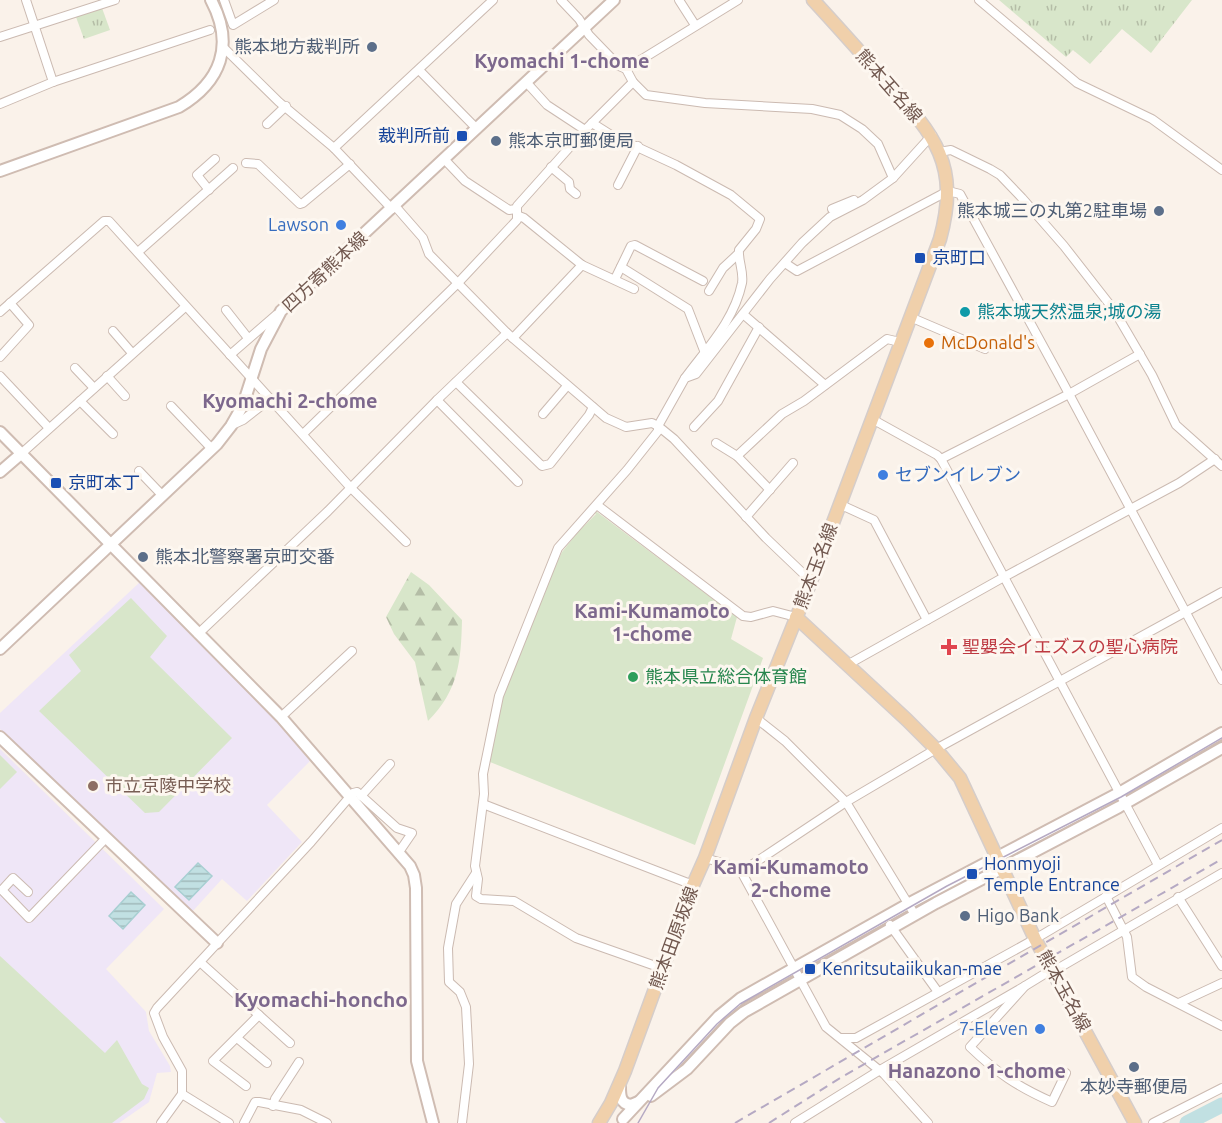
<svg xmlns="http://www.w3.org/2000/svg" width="1222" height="1123" font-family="Ubuntu,'Noto Sans JP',sans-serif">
<defs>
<pattern id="grass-tufts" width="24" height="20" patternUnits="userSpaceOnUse" patternTransform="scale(1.5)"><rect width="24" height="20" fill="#d8e6ca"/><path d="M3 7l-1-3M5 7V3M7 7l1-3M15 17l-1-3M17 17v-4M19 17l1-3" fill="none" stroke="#b4bda6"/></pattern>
<pattern id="forest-firs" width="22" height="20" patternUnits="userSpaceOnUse" patternTransform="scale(1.5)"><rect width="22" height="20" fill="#d8e6ca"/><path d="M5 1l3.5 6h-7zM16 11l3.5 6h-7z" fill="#b4bda6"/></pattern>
<pattern id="water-rules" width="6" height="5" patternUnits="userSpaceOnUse" patternTransform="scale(1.5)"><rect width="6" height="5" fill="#c1e0e2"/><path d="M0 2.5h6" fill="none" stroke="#a1b9ba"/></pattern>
</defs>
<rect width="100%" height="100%" fill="#faf2ea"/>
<g fill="#efe6f7">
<polygon points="140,582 277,722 310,761 267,805 302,842 247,901 222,879 192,912 0,729 0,713"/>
<polygon points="0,749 164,909 106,969 146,1012 149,1031 170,1066 171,1072 157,1073 149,1102 119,1123 3,1123 0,1121"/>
</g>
<g fill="url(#grass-tufts)">
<polygon points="999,0 1192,0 1151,53 1122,29 1090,64 1073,50 1066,57"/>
<polygon points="102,8 110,30 84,39 76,17"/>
</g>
<path fill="url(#forest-firs)" d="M411,572L429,585L462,620C461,661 459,690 428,721L415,662L394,634L386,617Z"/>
<g fill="#d8e6ca">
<polygon points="593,512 597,512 737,617 731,639 763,658 695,845 490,762 503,695 549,579 562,552 578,532 596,514"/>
<polygon points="131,598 167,636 150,657 232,738 159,812 145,813 39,711 81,671 69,655"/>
<polygon points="0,755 17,772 0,789"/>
<polygon points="0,956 105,1053 117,1040 142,1084 149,1088 144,1099 112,1123 6,1123 0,1117"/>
</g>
<g fill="url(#water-rules)" stroke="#a8cfd2" stroke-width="1.5">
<polygon points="198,863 212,876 189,900 175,887"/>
<polygon points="131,892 145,905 123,929 109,916"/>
</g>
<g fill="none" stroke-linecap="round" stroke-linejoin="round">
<polyline stroke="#c1e0e2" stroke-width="15" points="1187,1123 1222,1105"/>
<defs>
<g id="street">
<polyline points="26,0 53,82"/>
<polyline points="224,0 233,25 274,0"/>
<polyline points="561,0 579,19 589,35 619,66 626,69 633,82 646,95 705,103 812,109 840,115 862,129 878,144 893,178"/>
<polyline points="679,0 695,25"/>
<polyline points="979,0 1077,83 1152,119 1222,170"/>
<polyline points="0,37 115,0"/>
<polyline points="224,48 279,102 334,148 392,209"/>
<polyline points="626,69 738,0"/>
<polyline points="419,70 477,129"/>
<polyline points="527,83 547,105 585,130"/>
<polyline points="0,104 53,82 210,30"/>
<path d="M592,123L611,135L676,165L731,195L760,219L756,229L739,250C738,261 744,272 742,283C734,321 707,348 685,378"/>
<polyline points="267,124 286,106"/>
<polyline points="334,148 493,0"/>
<polyline points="939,152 951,150 990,169 1000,175 1022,198 1064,246 1114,310 1152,375 1176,425 1222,466"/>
<polyline points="445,160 465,181 509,210 516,209"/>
<polyline points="246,163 258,164 300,204 303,203 350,164"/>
<polyline points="551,167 569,182 570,189 576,194"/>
<polyline points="618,185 638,146"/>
<polyline points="209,190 197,175 215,159"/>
<polyline points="395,206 423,238 429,254 507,333 606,418 626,427 652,423 658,426 674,439 766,538 811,581"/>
<polyline points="832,209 854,200"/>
<polyline points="519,216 524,218 582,265 634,289"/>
<polyline points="138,252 233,168"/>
<polyline points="785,263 797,271 948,191 960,194 1061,379 1222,680"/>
<polyline points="621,267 688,309 705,353"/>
<polyline points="615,279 631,246 635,245 703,281"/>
<polyline points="709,291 723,268 738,254"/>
<polyline points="226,310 248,338"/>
<polyline points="0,312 104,221 109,221 350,487 406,542"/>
<polyline points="743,314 825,385"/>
<polyline points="910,317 985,349"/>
<polyline points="113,331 132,353"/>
<polyline points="513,338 582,265"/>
<polyline points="230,355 276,315"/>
<polyline points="0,357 29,325 10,303"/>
<polyline points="75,368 94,388"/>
<polyline points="0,376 49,428"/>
<polyline points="107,376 125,396"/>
<polyline points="456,382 542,466 550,464 589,415 593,407"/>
<polyline points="437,400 518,482"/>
<polyline points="80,401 113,434"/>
<polyline points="171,406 212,449"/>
<polyline points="543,414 567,386"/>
<polyline points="872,419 937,455 941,459 1158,865"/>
<polyline points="232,425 243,420 270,399"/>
<polyline points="694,427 718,401 759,327"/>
<polyline points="303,434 457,284 517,220 517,206 585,130 633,82"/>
<polyline points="716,443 737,456 770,490"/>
<polyline points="22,453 185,307"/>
<polyline points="737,456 782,414 804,401 887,339 900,342"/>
<polyline points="941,459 1069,394 1140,354"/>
<polyline points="139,471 162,495"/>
<polyline points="839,504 874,520 927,620"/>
<polyline points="597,505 743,616 751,617 773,611 796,617"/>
<polyline points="746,517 793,463"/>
<polyline points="198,634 328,511 437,400 507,333"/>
<polyline points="847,665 1004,577 1179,483 1215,459"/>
<polyline points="281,717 352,651"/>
<polyline points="756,718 785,741 846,802 915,915"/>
<polyline points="361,796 390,764"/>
<polyline points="483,804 693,885"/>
<polyline points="705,858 729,865 742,873 750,866 846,802 936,749 1222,592"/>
<polyline points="742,873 826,1027 884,1074 928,1123"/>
<polyline points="28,892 13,878 2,890 29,918 106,838"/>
<polyline points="1106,896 1127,937 1132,977 1146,987 1222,1026"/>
<polyline points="1178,897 1222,966"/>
<polyline points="890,925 938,992"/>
<polyline points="200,962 290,1043"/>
<polyline points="664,969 576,938 514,901 481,899 476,896 478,879 475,866 484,794 483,774 499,696 558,548 627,470 658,431 658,426 685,378 696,374 770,279 802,243 830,217 863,200 893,178 932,135"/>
<path d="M1051,970L1025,986L970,1047C997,1073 1018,1087 1052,1102L1066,1073"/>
<polyline points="1052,972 1222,873"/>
<polyline points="1179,1003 1222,983"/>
<polyline points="237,1038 267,1063"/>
<polyline points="841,1038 856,1038 1035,939 1222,828"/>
<polyline points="246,1086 213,1061 259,1015"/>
<polyline points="182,1094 229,1123"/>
<polyline points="273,1106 275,1099 299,1062"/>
<polyline points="161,1123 182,1094 182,1071 163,1037 154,1013 157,1008 311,842 353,793 357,792 397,828 412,833 399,852"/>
<polyline points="244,1123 255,1102 259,1102 301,1110 327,1123"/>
<polyline points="462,1123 469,1064 466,1007 460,992 449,982 448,948 456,904 476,873"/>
<polyline points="795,1123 880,1070 1025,986"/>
<polyline points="1153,1123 1222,1088"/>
</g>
<g id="secondary">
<path d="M0,171L179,107C221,82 235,45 211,0"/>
<polyline points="0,432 281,717 410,866 414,875 416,888 417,1061 433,1123"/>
<polyline points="0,472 22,453"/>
<polyline points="0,649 217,444 231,426 243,405 261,349 281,311 614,0"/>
<polyline points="0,737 217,943"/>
<path d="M620,1084C620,1093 619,1104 631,1105L638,1102"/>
<polyline points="651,1096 687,1069 730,1023 744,1012 936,903 1119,807 1222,748"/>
<polyline points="623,1119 719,1016 741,998 908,904 1119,793 1222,733"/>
</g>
<g id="primary">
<polyline points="796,617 907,720 936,749 960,778 1035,939 1135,1123"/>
<path d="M599,1123L611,1103L625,1071L693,885L705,858L756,718L811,581L940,239C961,162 933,134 884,79C861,53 837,26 813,0"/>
</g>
</defs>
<use href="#street" stroke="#cbbab1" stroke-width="10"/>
<use href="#secondary" stroke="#cfbcb2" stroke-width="14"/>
<use href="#primary" stroke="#d5cdca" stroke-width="15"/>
<use href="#street" stroke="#fff" stroke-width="8"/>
<use href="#secondary" stroke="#fff" stroke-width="10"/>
<use href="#primary" stroke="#f0d0ab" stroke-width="12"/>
<polyline stroke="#b5a9c3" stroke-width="1.5" points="638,1123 658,1088 717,1024 740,1004 947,886 1121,797 1222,738"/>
<g stroke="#b5a9c3" stroke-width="2" stroke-dasharray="9 6" stroke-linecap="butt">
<polyline points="735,1123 1222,840"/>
<polyline points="769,1123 840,1078 1222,859"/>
</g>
</g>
<g fill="#5c6f8a" stroke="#fdf7f0" stroke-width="2">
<circle cx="372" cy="47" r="6"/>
<circle cx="496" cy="141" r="6"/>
<circle cx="1159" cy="211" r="6"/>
<circle cx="143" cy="557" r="6"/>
<circle cx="965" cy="916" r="6"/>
<circle cx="1134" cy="1067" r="6"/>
</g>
<g fill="#1a4fb4" stroke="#fdf7f0" stroke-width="2">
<rect x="456" y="130" width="12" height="12" rx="3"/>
<rect x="914" y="252" width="12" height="12" rx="3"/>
<rect x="50" y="477" width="12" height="12" rx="3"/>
<rect x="966" y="868" width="12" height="12" rx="3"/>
<rect x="804" y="963" width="12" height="12" rx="3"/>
</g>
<g fill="#3f7fe0" stroke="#fdf7f0" stroke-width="2">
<circle cx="341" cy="225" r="6"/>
<circle cx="883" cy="475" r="6"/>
<circle cx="1040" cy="1029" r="6"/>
</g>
<circle fill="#0f9aa8" stroke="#fdf7f0" stroke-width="2" cx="965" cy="312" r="6"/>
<circle fill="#e8710a" stroke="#fdf7f0" stroke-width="2" cx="929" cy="343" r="6"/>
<path fill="#e0444e" stroke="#fdf7f0" stroke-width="2" d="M946 638h6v6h6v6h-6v6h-6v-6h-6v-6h6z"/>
<circle fill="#2e9e5b" stroke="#fdf7f0" stroke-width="2" cx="633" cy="677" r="6"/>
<circle fill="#8d6e63" stroke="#fdf7f0" stroke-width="2" cx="93" cy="786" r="6"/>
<g text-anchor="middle" stroke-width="6" stroke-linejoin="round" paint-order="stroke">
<g font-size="18" fill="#4e5e75" stroke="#fdf7f0" text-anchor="start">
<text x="360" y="53" text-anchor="end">熊本地方裁判所</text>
<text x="508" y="147">熊本京町郵便局</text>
<text x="1147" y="217" text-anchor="end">熊本城三の丸第2駐車場</text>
<text x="155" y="563">熊本北警察署京町交番</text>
<text x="977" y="922">Higo Bank</text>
<text x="1134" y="1093" text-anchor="middle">本妙寺郵便局</text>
</g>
<g font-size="18" fill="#725950" stroke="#fdf7f0">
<text transform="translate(889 86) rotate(49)" y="6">熊本玉名線</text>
<text transform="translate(325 272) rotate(-43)" y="6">四方寄熊本線</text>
<text transform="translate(816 566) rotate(-69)" y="6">熊本玉名線</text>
<text transform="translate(674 938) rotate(-70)" y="6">熊本田原坂線</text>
<text transform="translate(1064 991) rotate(61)" y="6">熊本玉名線</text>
</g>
<g font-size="18" fill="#164399" stroke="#fdf7f0" text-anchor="start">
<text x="450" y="142" text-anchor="end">裁判所前</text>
<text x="932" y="264">京町口</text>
<text x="68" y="489">京町本丁</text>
<text x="984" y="870">Honmyoji<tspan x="984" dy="21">Temple Entrance</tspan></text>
<text x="822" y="975">Kenritsutaiikukan-mae</text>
</g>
<g font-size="18" fill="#366cbe" stroke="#fdf7f0" text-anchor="end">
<text x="329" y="231">Lawson</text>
<text x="895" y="481" text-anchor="start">セブンイレブン</text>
<text x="1028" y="1035">7-Eleven</text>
</g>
<g font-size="18" fill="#0d838f" stroke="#fdf7f0" text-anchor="start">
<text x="977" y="318">熊本城天然温泉;城の湯</text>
</g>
<g font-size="18" fill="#c56008" stroke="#fdf7f0" text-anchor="start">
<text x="941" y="349">McDonald's</text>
</g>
<g font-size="18" fill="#be3a42" stroke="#fdf7f0" text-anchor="start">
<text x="962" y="653">聖嬰会イエズスの聖心病院</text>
</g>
<g font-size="18" fill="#27864d" stroke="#fdf7f0" text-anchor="start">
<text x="645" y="683">熊本県立総合体育館</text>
</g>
<g font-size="18" fill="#785e54" stroke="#fdf7f0" text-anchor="start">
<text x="105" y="792">市立京陵中学校</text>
</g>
<g font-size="20" font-weight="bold" fill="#7d688d" stroke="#fdf7f0">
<text x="562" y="68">Kyomachi 1-chome</text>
<text x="290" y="408">Kyomachi 2-chome</text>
<text x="652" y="618">Kami-Kumamoto<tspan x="652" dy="23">1-chome</tspan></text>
<text x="791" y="874">Kami-Kumamoto<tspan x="791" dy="23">2-chome</tspan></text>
<text x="977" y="1078">Hanazono 1-chome</text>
</g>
<g font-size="21" font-weight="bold" fill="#7d688d" stroke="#fdf7f0">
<text x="321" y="1007">Kyomachi-honcho</text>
</g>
</g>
</svg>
